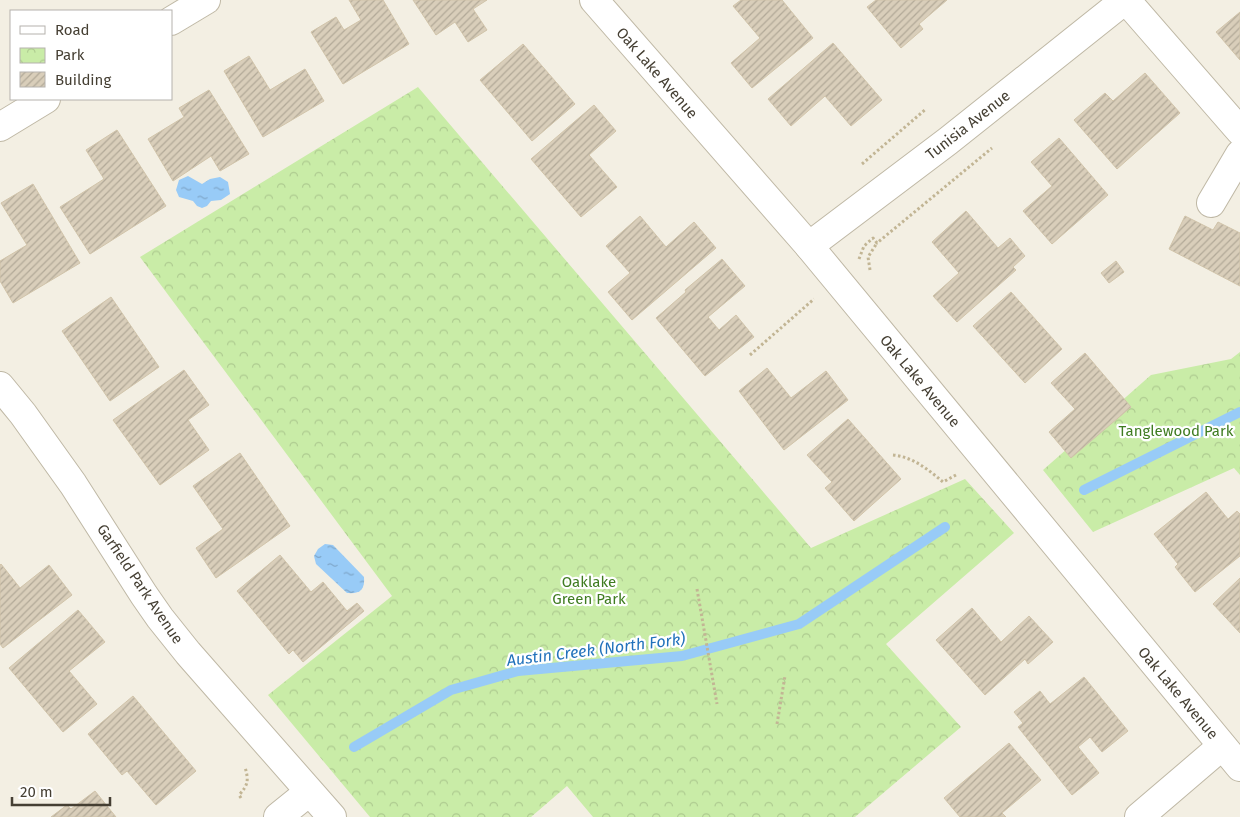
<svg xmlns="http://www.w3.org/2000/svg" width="1240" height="817" font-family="'Fira Sans',sans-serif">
<defs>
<pattern id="park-crowns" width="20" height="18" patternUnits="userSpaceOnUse" patternTransform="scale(1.25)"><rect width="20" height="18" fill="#c9eca7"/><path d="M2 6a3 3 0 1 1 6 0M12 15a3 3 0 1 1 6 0" fill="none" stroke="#aecb90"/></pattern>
<pattern id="water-ripples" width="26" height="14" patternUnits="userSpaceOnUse" patternTransform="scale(1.25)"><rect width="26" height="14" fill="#98cbf7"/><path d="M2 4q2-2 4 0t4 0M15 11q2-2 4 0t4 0" fill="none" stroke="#7ea6c9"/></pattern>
<pattern id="building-hatch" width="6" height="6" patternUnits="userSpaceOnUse" patternTransform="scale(1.25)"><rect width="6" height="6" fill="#d9ceba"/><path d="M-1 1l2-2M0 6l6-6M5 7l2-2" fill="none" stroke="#b2a998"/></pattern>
</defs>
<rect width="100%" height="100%" fill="#f3efe3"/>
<g fill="url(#park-crowns)">
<polygon points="418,87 811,548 965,479 1014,533 886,644 961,727 855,817 593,817 567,786 531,817 370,817 268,695 392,596 140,257"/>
<polygon points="1240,352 1240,475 1234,468 1093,532 1043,470 1151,375 1231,359"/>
</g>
<g fill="url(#water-ripples)">
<polygon points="188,176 202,184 210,179 220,177 228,182 230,194 221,200 211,201 207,206 202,208 197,206 193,201 179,197 176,190 179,180"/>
<path d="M325,544L333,545L364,577C365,590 360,594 347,593L316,564L314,556L318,549Z"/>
</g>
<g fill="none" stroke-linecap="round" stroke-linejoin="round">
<g stroke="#98cbf7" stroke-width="10">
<polyline points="1084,490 1240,412"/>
<polyline points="354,747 451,690 518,671 682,656 799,624 945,527"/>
</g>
</g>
<g fill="url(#building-hatch)" stroke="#d1c4aa">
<polygon points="349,0 383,0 409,44 343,84 311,32 336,17 344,30 361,20"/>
<polygon points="413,0 487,0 473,9 487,30 468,42 455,22 436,35"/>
<polygon points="741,0 782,0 813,38 752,88 731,63 760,38 733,6"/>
<polygon points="876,0 947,0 919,24 923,29 901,48 867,7"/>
<polygon points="1240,12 1240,60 1216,32"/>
<polygon points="833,43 882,100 851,126 825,96 791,126 768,99"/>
<polygon points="523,44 575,104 532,141 480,80"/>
<polygon points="249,56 270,90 305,69 324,101 263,137 224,71"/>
<polygon points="1145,73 1180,113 1117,169 1074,120 1105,93 1113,101"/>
<polygon points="209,90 249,154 220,171 211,156 173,181 148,139 184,117 179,108"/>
<polygon points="594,105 616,131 589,155 617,187 581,217 531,159"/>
<polygon points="117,130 166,206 90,254 60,207 104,179 86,150"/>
<polygon points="1059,138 1108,195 1052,244 1023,211 1052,186 1031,162"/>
<polygon points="33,184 80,263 13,303 0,281 0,261 27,245 1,203"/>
<polygon points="966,211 998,248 1010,238 1025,256 1013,267 1016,270 957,322 933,296 959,273 932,242"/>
<polygon points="640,216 666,247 694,222 716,248 632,320 608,292 630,273 606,246"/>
<polygon points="1185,216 1213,230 1218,222 1240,233 1240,286 1169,249"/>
<polygon points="722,259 745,286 708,317 719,330 736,315 754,337 705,376 656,318 686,292 685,290"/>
<polygon points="1116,261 1124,272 1109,283 1101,273"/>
<polygon points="1011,292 1062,349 1025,383 973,326"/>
<polygon points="111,297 159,367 110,401 62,331"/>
<polygon points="1085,353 1131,407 1071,458 1049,432 1075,409 1051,383"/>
<polygon points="767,368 791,398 826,371 848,400 784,450 739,391"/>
<polygon points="184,370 209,405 188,420 209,450 160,485 113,420"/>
<polygon points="848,419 901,479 854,521 825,488 832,482 807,455"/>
<polygon points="240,453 290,526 216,578 196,548 223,529 193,486"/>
<polygon points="1206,492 1228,519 1237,511 1240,514 1240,556 1195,592 1175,567 1178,564 1154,534"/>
<polygon points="280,555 311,592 323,582 347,611 357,603 364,611 303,662 293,650 289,654 237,591"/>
<polygon points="1,564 20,588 49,565 72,595 3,648 0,644 0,565"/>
<polygon points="1240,578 1240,633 1213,604"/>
<polygon points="972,608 1001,642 1029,616 1053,642 1028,664 1025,659 985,695 936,640"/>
<polygon points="78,610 105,642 69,671 97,704 63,732 9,668"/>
<polygon points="1084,677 1128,731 1102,752 1090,737 1078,747 1099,773 1072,795 1018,727 1023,723 1014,712 1040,691 1050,704"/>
<polygon points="133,696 196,771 156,805 127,771 122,775 88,734"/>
<polygon points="1009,743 1041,780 1002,813 1006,817 960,817 944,798"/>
<polygon points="95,791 116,817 51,817 67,805 71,809"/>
</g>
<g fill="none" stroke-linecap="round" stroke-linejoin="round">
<defs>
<g id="minor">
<polyline points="594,0 809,246 1240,767"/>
<polyline points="1126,0 1240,131"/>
<polyline points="171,21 206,0"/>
<polyline points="0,127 46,99"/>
<polyline points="1211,203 1240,154"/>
<polyline points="809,246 948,141 1125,0"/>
<polyline points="0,386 23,414 73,484 144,595 160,618 188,653 332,817"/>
<polyline points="278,817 309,792"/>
<polyline points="1139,817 1222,746"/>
</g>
</defs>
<use href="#minor" stroke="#bfb8a5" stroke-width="30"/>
<g stroke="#c2b594" stroke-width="3" stroke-dasharray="2.5 2.5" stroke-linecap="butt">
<polyline points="862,164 926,109"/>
<polyline points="859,259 864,246 873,238 877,243 992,148"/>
<polyline points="870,270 868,257 877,243"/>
<polyline points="750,355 814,299"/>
<path d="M893,455C913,457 929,470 943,482L956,475"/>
<polyline points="697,589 717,704"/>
<polyline points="777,724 785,676"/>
<path d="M241,798L239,795C248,785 249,781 245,767"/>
</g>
<use href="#minor" stroke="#fff" stroke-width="28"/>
</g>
<g text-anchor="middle" stroke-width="4.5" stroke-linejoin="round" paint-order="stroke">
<g font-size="15" fill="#453f33" stroke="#fff">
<text transform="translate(657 73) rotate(49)" y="5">Oak Lake Avenue</text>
<text transform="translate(968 125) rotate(-38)" y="5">Tunisia Avenue</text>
<text transform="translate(920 381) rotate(50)" y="5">Oak Lake Avenue</text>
<text transform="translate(140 584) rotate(56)" y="5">Garfield Park Avenue</text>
<text transform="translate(1178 693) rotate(50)" y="5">Oak Lake Avenue</text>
</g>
<g font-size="15" fill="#3f7c21" stroke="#fff">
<text x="1176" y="436">Tanglewood Park</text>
<text x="589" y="587">Oaklake<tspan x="589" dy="17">Green Park</tspan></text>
</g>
<g font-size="16" font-style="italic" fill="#2272bb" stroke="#fff">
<text transform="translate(596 649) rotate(-7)" y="6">Austin Creek (North Fork)</text>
</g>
</g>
<rect x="10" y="10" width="162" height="90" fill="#ffffff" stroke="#b5b2ad"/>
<rect x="20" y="26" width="25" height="8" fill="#ffffff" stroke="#b5b2ad"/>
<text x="55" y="35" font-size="15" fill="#453f33">Road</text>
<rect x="20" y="48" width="25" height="15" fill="url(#park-crowns)" stroke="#b5b2ad"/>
<text x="55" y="60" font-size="15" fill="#453f33">Park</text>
<rect x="20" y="72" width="25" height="15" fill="url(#building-hatch)" stroke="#b5b2ad"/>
<text x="55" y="85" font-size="15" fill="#453f33">Building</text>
<path d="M12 797v8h98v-8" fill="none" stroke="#453f33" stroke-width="2.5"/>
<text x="20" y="797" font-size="15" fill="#453f33" stroke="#ffffff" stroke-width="4" paint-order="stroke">20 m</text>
</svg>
